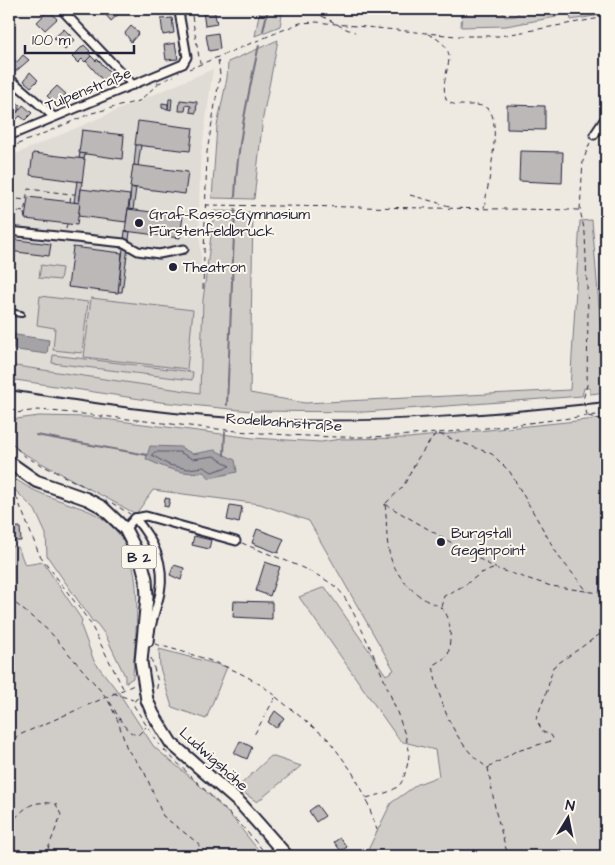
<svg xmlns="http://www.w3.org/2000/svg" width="615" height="865" font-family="'Architects Daughter',sans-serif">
<rect width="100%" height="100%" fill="#eeeae2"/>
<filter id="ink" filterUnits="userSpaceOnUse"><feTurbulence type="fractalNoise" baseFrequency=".02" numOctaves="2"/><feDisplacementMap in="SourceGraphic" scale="10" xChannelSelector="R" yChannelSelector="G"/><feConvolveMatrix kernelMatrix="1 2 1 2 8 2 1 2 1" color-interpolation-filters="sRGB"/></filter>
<g filter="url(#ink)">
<polygon fill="#dfdbd5" points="213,69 200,162 199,220 203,300 200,393 9,365 9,157"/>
<g fill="#d0cdc9" stroke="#797882">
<polygon points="260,9 283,9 280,26 255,36"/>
<polygon points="462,9 502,9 505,17 516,16 521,9 565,10 556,17 506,26 461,27"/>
<polygon points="569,9 606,9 606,14 571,20"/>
<polygon points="278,40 263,117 254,199 212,198 217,126 227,78 228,62"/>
<polygon points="214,211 253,212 250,393 305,403 570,390 580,221 592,220 606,392 590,394 590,388 584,388 582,396 365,412 251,411 160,402 9,379 9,365 200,393 203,300"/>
<polygon points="41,265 62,268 60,280 39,278"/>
<polygon points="40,296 88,302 82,353 53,350 55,328 37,325"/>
<polygon points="91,298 193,310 187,369 84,357"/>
<polygon points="53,355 193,372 192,380 52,363"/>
<polygon points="39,416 88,417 253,438 321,442 341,439 409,438 606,418 606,856 367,856 367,852 391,803 418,784 439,776 435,750 400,741 299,597 325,587 386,675 394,670 309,521 260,504 153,490 136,514 21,452 9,440 9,420"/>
<path d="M9,474C31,493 57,499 84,509C154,535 135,620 133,678L125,683V676L106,636L95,621L93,622L47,556L46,534L35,510L9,484Z"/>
<polygon points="9,546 18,547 25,565 43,562 82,620 81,626 94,661 119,693 154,747 196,782 231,816 263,856 9,856"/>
<polygon points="159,649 227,667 206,719 172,707 160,668"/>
<polygon points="271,756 301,766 257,802 237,788"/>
</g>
<g fill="#a6a3a7" stroke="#716f7c">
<polygon points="10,334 49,340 47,354 9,349"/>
<path d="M150,446L180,447L193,454L215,450L235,460L237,472L210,478L203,472C181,475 165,468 146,459Z"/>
</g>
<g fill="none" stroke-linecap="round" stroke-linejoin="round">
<polygon stroke="#575666" stroke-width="1" points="155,452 179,452 193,459 214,456 230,466 212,472 204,467 188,469 169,465 152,455"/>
<g stroke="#716f7c" stroke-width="2">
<polyline points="263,31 268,9"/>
<path d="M235,197C237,145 248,96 259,45"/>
<polyline points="227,405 235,210"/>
<polyline points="36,435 147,455"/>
<polyline points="224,455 225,432"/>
</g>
</g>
<g fill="#bcb8b8" stroke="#22223b">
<polygon points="110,9 123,10 111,21 105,14"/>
<polygon points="144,9 159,9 153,15"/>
<polygon points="214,9 217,24 205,26 203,11"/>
<polygon points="49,10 57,19 45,30 37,22"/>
<polygon points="172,18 174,33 163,35 161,19"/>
<polygon points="131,26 139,33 131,42 125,33"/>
<polygon points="64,29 75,40 65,50 54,38"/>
<polygon points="218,33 220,49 209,51 206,35"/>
<polygon points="175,43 178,59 166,60 164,45"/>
<polygon points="84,45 90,51 88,53 91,56 85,62 82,59 78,63 72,57"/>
<polygon points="23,55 29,60 15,72 9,67 9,62 12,58 17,62"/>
<polygon points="91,56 96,61 97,59 115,77 107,85 86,61"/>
<polygon points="30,72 38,80 31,87 24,81"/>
<polygon points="57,86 66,94 56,104 47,96"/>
<polygon points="169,99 172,99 171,110 168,109"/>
<polygon points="180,100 197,102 196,113 190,112 191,106 186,105 185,111 179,111"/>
<polygon points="15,101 20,105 17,113 23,105 32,113 25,120 20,116 16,120 11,116 14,113 9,109"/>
<polygon points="162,103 168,104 168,109 162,108"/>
<polygon points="507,105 545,106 545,130 507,129"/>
<polygon points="138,121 193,128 190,151 135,145"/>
<polygon points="82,130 124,135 122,159 79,153"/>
<polygon points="136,145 141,145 138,166 134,165"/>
<polygon points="520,151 563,152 562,183 519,181"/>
<polygon points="33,153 85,159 82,182 30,175"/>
<polygon points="80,153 85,154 84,159 79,158"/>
<polygon points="133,165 188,172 185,194 130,187"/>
<polygon points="77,181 82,182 79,203 74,202"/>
<polygon points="131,188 136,188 133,210 129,209"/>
<polygon points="81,189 130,195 126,222 78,216"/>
<polygon points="28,197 80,203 77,225 25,219"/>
<polygon points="128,209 183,216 180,238 125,231"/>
<polygon points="125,231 130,232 122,292 118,292"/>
<polygon points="9,239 51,244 49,256 9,251"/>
<polygon points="73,247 122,253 118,293 68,287"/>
<polygon points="165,498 170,499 168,507 164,506"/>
<polygon points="230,505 242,507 239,523 227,520"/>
<polygon points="20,527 21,541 9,541 9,528"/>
<polygon points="257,529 284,539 278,553 252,543"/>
<polygon points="194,536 211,540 209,549 192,545"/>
<polygon points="265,562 280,567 270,596 256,591"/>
<polygon points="174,565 184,568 181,580 170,575"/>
<polygon points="234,601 272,602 272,619 233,617"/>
<polygon points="275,711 284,718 276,728 268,722"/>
<polygon points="240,741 252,747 247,759 234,753"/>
<polygon points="317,805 325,816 316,822 309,811"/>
<polygon points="340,838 347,847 341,851 334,842"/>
</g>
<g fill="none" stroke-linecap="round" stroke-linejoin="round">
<defs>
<g id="lane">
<polyline points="9,312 21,314"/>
<polyline points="341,854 342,856"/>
</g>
<g id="street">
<polyline points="61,9 133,85"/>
<polyline points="179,12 188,9"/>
<polyline points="9,78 54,117"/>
<polyline points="594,135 606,117"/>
<polyline points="9,136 183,64 187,57 179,12 176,9"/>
<polyline points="9,231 124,243 138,251 159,254 184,249"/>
<path d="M135,518C153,540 166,563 160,593C156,611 150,623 149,642"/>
<polyline points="125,529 135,518 146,516 236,541"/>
</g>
<polyline id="primary" points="9,462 36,481 87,499 102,507 125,529 141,560 146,579 147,597 141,662 147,700 153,714 171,743 241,804 287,856"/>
</defs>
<use href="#lane" stroke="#22223b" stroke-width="8"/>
<use href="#street" stroke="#22223b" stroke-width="11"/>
<use href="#primary" stroke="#22223b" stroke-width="15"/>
<g stroke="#22223b" stroke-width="1" stroke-dasharray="5 4" stroke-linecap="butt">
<path d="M313,13C329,17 339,28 355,32"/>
<polyline points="192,16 200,63"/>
<path d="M428,34C469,53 435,72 447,101C460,110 475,100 488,109C503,120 487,190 484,208"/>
<polyline points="189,69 300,23 316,22 456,36 500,36 606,17"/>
<polyline points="157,82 159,83 174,76"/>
<polyline points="9,148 92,113 139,101 158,84"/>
<polyline points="410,195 453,207"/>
<polyline points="9,198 26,200 28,189 71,194"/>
<polyline points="70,202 71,194 75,194"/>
<polyline points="205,205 580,210"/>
<polyline points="9,210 24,212 26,203"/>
<polyline points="24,213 25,220"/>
<polyline points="9,224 14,211"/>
<polyline points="66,229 67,224"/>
<polyline points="203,289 207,152 220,75 218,59"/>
<path d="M9,414L38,410C140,418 241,436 343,437C431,438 519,423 606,414"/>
<polyline points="587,415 583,400 587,385 588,312 585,233 580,210 583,161 591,140"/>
<polyline points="588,416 606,421"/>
<polyline points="9,442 26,457 89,489"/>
<polyline points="9,491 17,498 39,554 89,621 123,688"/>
<polyline points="112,503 130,514"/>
<polyline points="386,503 403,487 418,458 436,433 492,454 510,472 559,557 588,592"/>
<path d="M385,504C388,525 384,549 395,568C401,580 413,592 424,599C429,603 437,604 441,608C454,618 450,642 448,656L433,665C439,704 455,746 488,768L496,813L508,856"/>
<polyline points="385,504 495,568 551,586 606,594"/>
<path d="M242,543C269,555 317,570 338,589C355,605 405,725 409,750C410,757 405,777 401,783C394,793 377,795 366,798L377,830"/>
<polyline points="9,598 50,632 107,698 118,721 127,749 144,771 163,816 199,844 199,856"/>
<polyline points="441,607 444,596 465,585 481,573 493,569"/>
<path d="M155,644C198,656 240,667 276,696L254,735"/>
<polyline points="151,658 158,682 156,692"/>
<polyline points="113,693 133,700"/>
<polyline points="276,697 328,739 351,770 366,797"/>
<polyline points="138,698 135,700 134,706 159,745 241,825 268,856"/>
<path d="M110,702C117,713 125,734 138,735L146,727"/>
<polyline points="9,742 14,738"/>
<polyline points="9,747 17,736 134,685"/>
<polyline points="488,768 514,752 551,741 553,738 551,735 543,732 536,719 547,691 553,667 606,630"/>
<path d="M9,825C25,808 30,799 56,804L61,815L48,849V856"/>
</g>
<use href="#lane" stroke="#fbf7ec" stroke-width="4"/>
<use href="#street" stroke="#fbf7ec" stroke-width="7"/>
<use href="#primary" stroke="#fbf7ec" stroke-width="11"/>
<path stroke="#22223b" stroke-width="2" d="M9,390C98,404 188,418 279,420C389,423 497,414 606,402"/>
</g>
</g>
<g fill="#22223b" stroke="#fbf7ec" stroke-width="2">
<circle cx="139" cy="223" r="5"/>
<circle cx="173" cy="267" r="5"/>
<circle cx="441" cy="542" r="5"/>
</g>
<g text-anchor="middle" stroke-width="4" stroke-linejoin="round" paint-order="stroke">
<rect fill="#fbf7ec" stroke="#636270" stroke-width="1" x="121.5" y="545.5" width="35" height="23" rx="4"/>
<g font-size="14" font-weight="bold" fill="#22223b">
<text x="139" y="562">B 2</text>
</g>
<g font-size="15" fill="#22223b" stroke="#fbf7ec">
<text transform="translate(88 89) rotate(-22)" y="5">Tulpenstraße</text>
<text transform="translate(284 422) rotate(4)" y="5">Rodelbahnstraße</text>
<text transform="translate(214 759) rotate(42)" y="5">Ludwigshöhe</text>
</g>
<g font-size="15" fill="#22223b" stroke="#fbf7ec" text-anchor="start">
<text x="149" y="219">Graf-Rasso-Gymnasium<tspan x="149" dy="17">Fürstenfeldbruck</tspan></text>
<text x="183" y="272">Theatron</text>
<text x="451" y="538">Burgstall<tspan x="451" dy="17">Gegenpoint</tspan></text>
</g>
</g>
<rect width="615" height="865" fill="none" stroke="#fbf7ec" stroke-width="30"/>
<rect x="15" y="15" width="585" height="835" fill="none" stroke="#22223b" stroke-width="2" filter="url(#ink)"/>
<g transform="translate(568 818) rotate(10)" stroke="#fbf7ec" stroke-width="4" paint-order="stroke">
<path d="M0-4L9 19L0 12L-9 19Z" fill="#22223b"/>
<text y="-8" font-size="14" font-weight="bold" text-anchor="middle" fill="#22223b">N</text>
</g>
<path d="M25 45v8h109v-8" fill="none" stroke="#22223b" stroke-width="2.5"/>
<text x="32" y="45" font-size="15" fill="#22223b" stroke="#fbf7ec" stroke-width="4" paint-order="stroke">100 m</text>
</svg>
